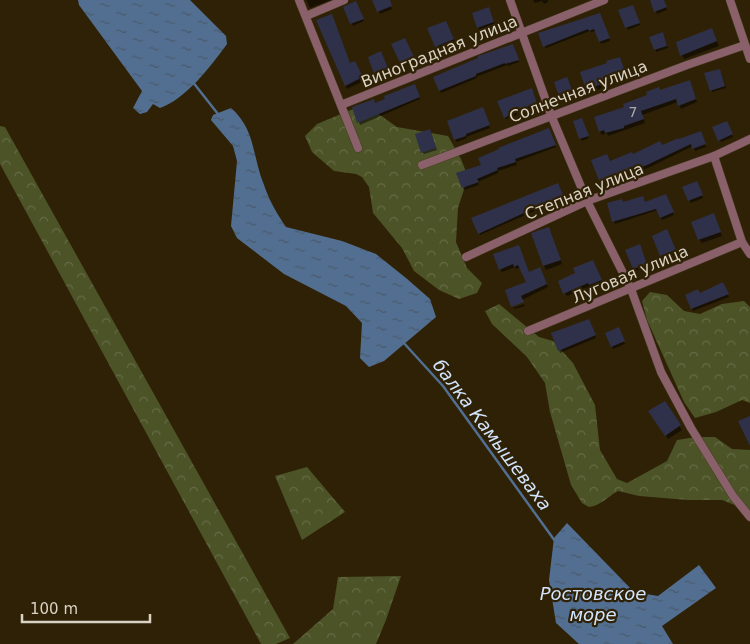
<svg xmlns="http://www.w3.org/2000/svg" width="750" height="644" font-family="'DejaVu Sans',sans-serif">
<defs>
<pattern id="forest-crowns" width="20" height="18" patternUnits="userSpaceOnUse" patternTransform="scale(1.25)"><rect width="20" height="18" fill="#4c5327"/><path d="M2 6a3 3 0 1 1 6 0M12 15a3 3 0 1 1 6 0" fill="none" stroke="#656b45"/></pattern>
<pattern id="water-ripples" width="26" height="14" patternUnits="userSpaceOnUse" patternTransform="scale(1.25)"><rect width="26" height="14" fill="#526f92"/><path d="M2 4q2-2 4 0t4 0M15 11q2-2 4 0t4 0" fill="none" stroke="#4a596a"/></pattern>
</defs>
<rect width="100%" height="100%" fill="#2e2106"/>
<g fill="url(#forest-crowns)">
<polygon points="358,107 374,111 397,127 448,136 461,159 468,177 458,208 456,242 467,268 482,283 477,293 459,299 439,290 414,271 402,248 373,213 369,187 362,177 356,174 334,171 312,152 305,136 317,124"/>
<polygon points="0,126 5,127 290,638 276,644 261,644 0,164"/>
<polygon points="650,292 667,295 684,311 700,314 722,304 744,301 750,307 750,403 742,400 716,412 695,418 684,402 647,320 642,301"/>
<path d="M499,304L539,337L553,341L573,363L595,405L600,450L617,479L627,483L667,461L677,440L696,437H715L732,449L750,450V511L722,500H688L639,496L618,491C607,497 600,506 589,507L582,503L571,485L550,412L545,383L527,357L492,324L485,311Z"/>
<polygon points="307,467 345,512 302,540 275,476"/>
<polygon points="401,576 386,620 376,644 293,644 333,609 338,577"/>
</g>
<g fill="url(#water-ripples)">
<path d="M78,0H190L226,36L227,44C211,66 186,99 160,108L153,104L147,112L140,114L133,108L142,91L79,5Z"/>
<path d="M231,108C256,130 252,156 264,185C269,200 277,214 286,227L342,241L376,254L406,278L430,299L436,317L384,361L369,367L360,358L362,323L346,306L284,274L237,238L231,226L237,161L233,146L211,120L213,115Z"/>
<polygon points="567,523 634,592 658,596 699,565 716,588 662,626 673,644 579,644 556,623 549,580 554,538"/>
</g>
<g fill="#0007">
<polygon points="306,0 331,0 310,8"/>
<polygon points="374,0 389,0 392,9 380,14"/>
<polygon points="533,0 548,0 548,2 544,4 542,1 535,3"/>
<polygon points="651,0 664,0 667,10 657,14"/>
<polygon points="357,5 364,21 353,26 345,7"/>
<polygon points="634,9 640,25 628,30 620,11"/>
<polygon points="490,11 495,24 480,30 478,27"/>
<polygon points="601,17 610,41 601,44 596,31 591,32 590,31 546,48 544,46"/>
<polygon points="318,21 350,65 355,63 364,81 347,89"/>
<polygon points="448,26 455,43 438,50 436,46"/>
<polygon points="714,34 719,46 684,59 682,55"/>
<polygon points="664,36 668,48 656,52 651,37"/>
<polygon points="405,39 414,59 403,65 393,45"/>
<polygon points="514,48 519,62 508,66 507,65 476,77 477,78 441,93 434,78"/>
<polygon points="382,55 388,71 377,76 376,73"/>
<polygon points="621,62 626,79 589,93 587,90"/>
<polygon points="721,72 726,88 712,92 711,90"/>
<polygon points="568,81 574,97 563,101 556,83"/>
<polygon points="691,85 697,102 681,109 678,102 642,115 645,123 608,136 607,133 602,135 600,132 595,117 626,108 660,91"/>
<polygon points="416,87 420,99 360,125 359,122 375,104"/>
<polygon points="533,92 537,106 517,113 517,115 506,119 505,117"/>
<polygon points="484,111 490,128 466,137 467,138 457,142 455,140"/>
<polygon points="583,122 589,138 582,141 580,138"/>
<polygon points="726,122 733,137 721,142 714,128"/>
<polygon points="550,132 556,147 516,162 517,165 498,171 498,173 478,182 479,185 464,190 463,188 482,165"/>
<polygon points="431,133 437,150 424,154 422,152"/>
<polygon points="702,136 706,147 695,151 693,146 648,168 603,185 601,182 610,162"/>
<polygon points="698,185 703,198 691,203 689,200"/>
<polygon points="559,187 565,200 549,206 548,205 480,235 472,219"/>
<polygon points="667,197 674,215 662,220 658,210 615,224 608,204 645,204"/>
<polygon points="714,215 722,236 702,243 699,239"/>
<polygon points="551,232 562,264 546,270 544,266"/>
<polygon points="669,235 677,254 664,259 661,255"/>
<polygon points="518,247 529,273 541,272 548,287 512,305 528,283 521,267 516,269 515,267 502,272 500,269"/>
<polygon points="641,248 648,266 635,271 627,250"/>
<polygon points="595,265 603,284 592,288 591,286 567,296 565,293"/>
<polygon points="723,284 729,297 693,311 692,308 699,295"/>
<polygon points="524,304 525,306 514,309 513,308"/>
<polygon points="590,323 596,338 560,353 559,350"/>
<polygon points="619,331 625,344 613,349 606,333"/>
<polygon points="664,403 682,430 668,439 650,412"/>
</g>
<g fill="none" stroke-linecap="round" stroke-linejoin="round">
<g stroke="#526f92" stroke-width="2.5">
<polyline points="192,81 218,114"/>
<polyline points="402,341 443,386 555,541"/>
</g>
</g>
<g fill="#2f314b">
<polygon points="372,0 390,0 392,6 377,12"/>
<polygon points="650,0 664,0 667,7 654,12"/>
<polygon points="356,1 364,19 350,24 343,7"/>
<polygon points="633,5 640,23 625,28 618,10"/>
<polygon points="489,7 494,22 477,28 472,13"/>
<polygon points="600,13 610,38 599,42 594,29 589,31 588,29 543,47 538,33"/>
<polygon points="332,14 350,63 355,61 363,77 345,86 316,20"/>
<polygon points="446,21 454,39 435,47 427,28"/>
<polygon points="712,28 717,41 680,56 676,42"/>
<polygon points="663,32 667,46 654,50 649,37"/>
<polygon points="405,38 414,57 400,63 391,44"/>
<polygon points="513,44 519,60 505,64 505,63 476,74 476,76 439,91 433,77 478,58 478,56"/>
<polygon points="381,51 388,68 374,74 368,57"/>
<polygon points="620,57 626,75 586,90 580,72 607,63 606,61"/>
<polygon points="720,69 725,86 710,91 704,73"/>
<polygon points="567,77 574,95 560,99 554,82"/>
<polygon points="690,80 696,99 678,106 676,99 641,111 644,119 624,126 624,128 605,133 604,130 599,132 594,117 624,107 623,104 647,95 646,92 659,87 660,90"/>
<polygon points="415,84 420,97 357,123 352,107 374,99 375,103 385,99 384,96"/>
<polygon points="532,88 537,104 516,110 517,112 504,118 497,101"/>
<polygon points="483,107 490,125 466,134 466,136 454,140 447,121"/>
<polygon points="582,118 589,136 579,139 573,121"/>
<polygon points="727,121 733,134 718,141 712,127"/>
<polygon points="549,128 556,145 515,159 516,162 497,168 498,170 477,179 479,182 462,188 456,173 481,165 478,158 499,149 498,148"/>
<polygon points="430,129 436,148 421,153 415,134"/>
<polygon points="701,131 706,144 692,149 691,144 647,165 600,183 591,160 607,154 610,161 632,152 633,154 660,141 662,145 679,138 679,139"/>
<polygon points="697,181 703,195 688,201 682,187"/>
<polygon points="558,183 564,197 547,205 546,203 478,234 471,218"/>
<polygon points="666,194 674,212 660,218 656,209 612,222 607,203 622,199 623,202 643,196 645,202"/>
<polygon points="714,213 721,232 698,240 691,222"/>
<polygon points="549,227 561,260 543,266 531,233"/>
<polygon points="667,229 676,250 660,256 652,236"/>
<polygon points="640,244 647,264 633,269 625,250"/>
<polygon points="519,245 529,272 540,267 547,284 521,296 524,302 511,307 505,290 526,282 518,265 514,267 513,264 499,270 493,254"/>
<polygon points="593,260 602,280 589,285 588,283 563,294 558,281 575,273 573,268"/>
<polygon points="723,282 729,294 691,309 685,295 698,289 700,293"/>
<polygon points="589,319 596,335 558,351 551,333"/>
<polygon points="619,327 625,341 611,347 605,333"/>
<polygon points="665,401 681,425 665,436 648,411"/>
<polygon points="750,416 750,446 738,421"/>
</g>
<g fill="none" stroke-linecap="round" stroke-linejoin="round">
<defs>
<g id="minor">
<polyline points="299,0 358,148"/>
<polyline points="510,0 551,115 587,201 631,289 661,372 691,428 733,496 750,517"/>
<polyline points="730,0 750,59"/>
<polyline points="306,16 344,0"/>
<polyline points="341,105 604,0"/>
<polyline points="714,156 742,242 750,254"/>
<polyline points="422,165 687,65 745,45"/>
<polyline points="466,257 587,201 714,156 750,139"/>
<polyline points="528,331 742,242"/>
</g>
</defs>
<use href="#minor" stroke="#4a3d24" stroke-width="9"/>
<use href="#minor" stroke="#8a606a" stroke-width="8"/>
</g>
<g text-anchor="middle" stroke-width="4.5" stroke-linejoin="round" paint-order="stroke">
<g font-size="14" fill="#afaaa5">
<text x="633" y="117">7</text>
</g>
<g font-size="16" fill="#dad2c3" stroke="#2e2106">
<text transform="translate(439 51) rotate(-22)" y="6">Виноградная улица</text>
<text transform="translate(578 91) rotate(-21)" y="6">Солнечная улица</text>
<text transform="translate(584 191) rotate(-22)" y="6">Степная улица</text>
<text transform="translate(630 274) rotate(-23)" y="6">Луговая улица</text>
</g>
<g font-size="18" font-style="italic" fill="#d3e5fd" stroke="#2e2106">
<text transform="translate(492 435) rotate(53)" y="6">балка Камышеваха</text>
<text x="593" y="600">Ростовское<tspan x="593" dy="21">море</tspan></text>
</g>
</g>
<path d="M22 614v8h128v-8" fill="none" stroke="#dad2c3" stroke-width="2.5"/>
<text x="30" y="614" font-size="15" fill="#dad2c3" stroke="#2e2106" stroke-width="4" paint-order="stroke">100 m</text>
</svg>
